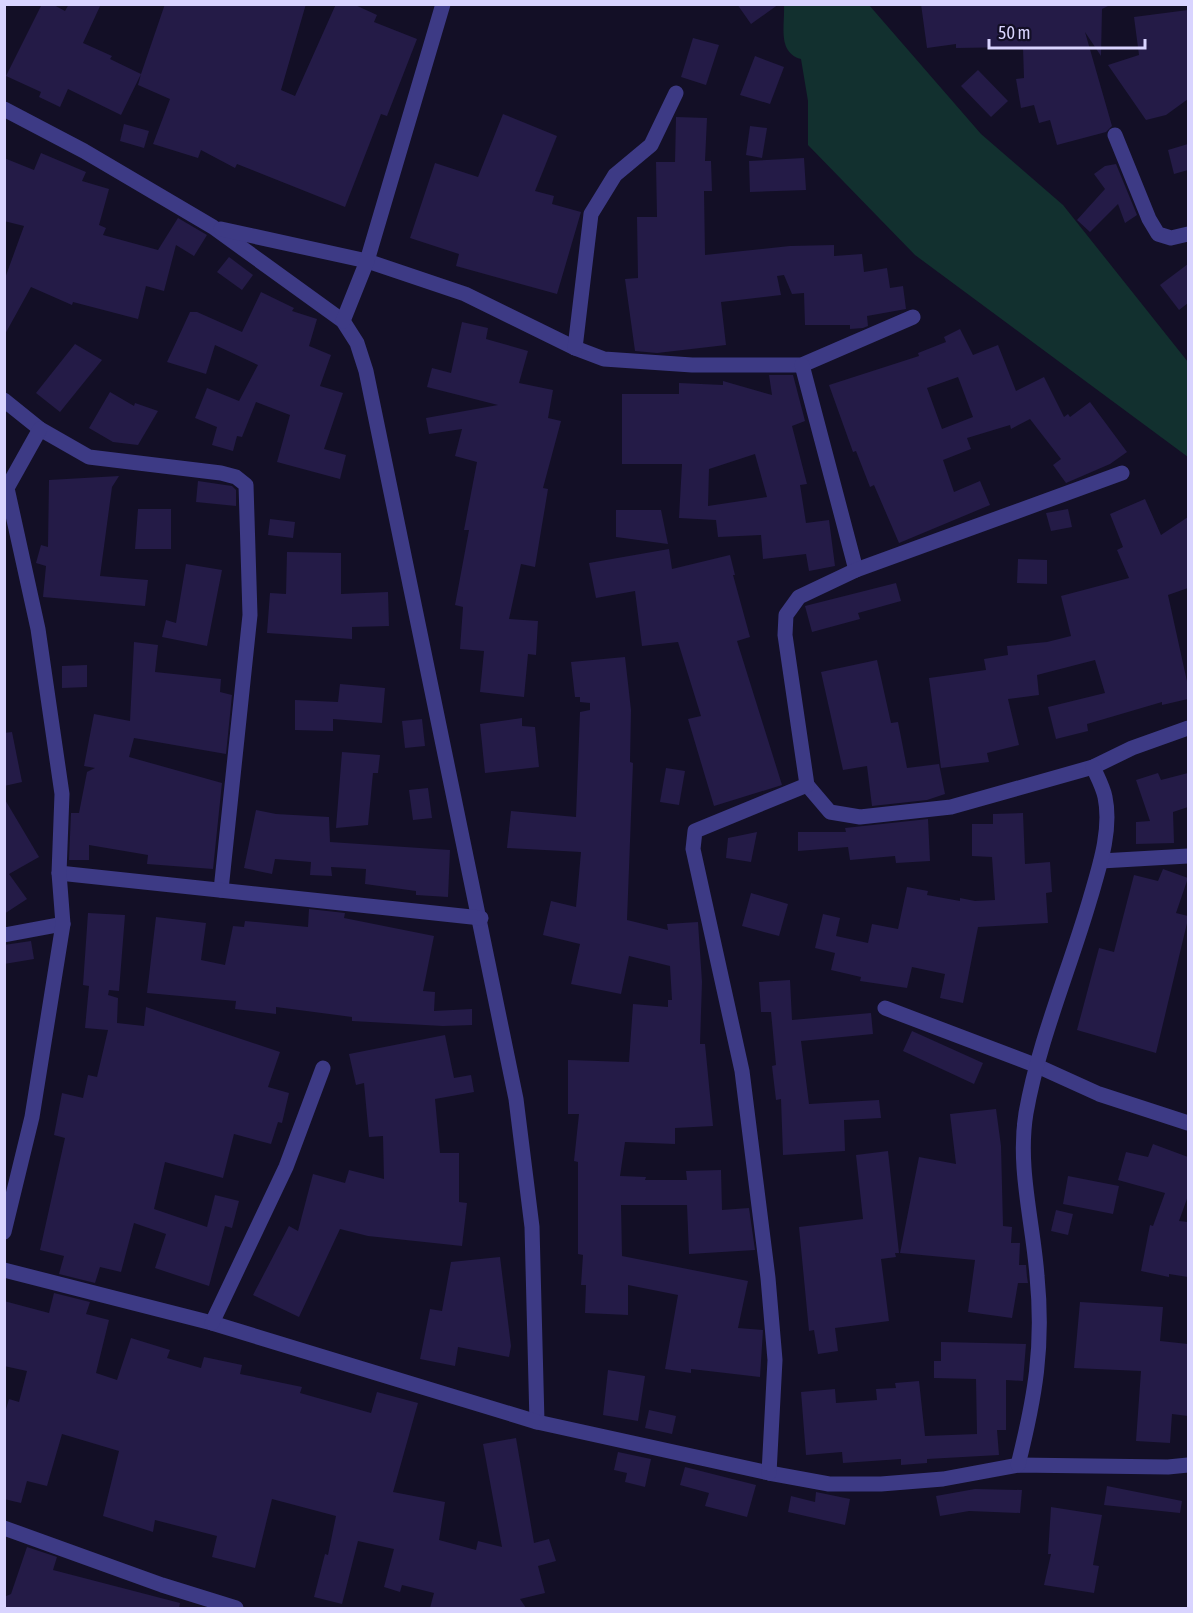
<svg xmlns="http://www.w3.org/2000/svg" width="1193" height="1613" font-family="'Asap Condensed',sans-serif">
<rect width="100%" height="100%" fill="#130f26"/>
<path fill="#12302f" d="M784,5H869L981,134L1063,205L1188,362V457L915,255L808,145V101L801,59C777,52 785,26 784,5Z"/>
<g fill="#241b47" fill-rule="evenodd">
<polygon points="42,4 52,4 65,11 69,4 101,4 83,43 112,56 110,59 141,74 165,4 306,4 281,90 295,96 336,4 353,4 377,15 374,22 417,39 387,116 381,114 345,207 237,164 235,168 201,150 198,158 153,144 170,99 138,85 141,74 121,115 68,89 60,107 39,97 41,92 6,76"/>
<polygon points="737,4 779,4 751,24"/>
<polygon points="921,4 1112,4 1102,9 1101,56 1085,32 1112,126 1106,132 1057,145 1050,120 1039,123 1034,105 1021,108 1016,79 1024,78 1023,47 956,48 956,44 927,48"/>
<polygon points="1188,10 1188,99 1166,115 1146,120 1108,65 1139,55 1134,17"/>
<polygon points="693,38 719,45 706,85 681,77"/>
<polygon points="755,56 784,67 770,104 740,95"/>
<polygon points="978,70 1008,101 991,117 961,86"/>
<polygon points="503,114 557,136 535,191 554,196 552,204 581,212 557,294 456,266 459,254 410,238 435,163 478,177"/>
<polygon points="676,117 707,118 705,161 711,161 712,191 704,191 705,255 790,246 834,245 834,256 862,254 864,272 887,268 890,288 903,286 906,309 867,316 868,326 863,328 850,329 850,325 805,325 804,293 792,294 784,275 777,276 781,295 721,302 726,345 657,353 635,351 625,279 638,278 637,217 657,217 656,162 675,162"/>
<polygon points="124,124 149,131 144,148 120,141"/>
<polygon points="750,126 767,128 762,158 746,155"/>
<polygon points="1188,144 1188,170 1174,174 1168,150"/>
<polygon points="41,153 86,172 82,181 109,189 99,225 106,228 103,235 158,250 178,218 207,235 194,256 176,245 164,291 146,286 138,319 73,302 72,305 31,287 4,336 4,281 24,226 4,221 4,158 34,170"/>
<polygon points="804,158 806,190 750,192 749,161"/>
<polygon points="1116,164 1137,215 1125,223 1118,204 1090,232 1077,220 1105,189 1094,174 1105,166"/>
<polygon points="229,257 253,275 242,290 217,272"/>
<polygon points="1188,264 1188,303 1179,310 1160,285"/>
<polygon points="261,292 294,308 292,311 317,319 309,346 331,355 320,386 343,393 324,449 346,455 340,479 277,462 290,415 256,402 242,437 237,436 233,451 212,445 217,427 195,418 207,388 239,401 258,365 215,345 206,374 167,362 190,312 197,312 242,332"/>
<polygon points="462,322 488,328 486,339 528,351 519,383 553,390 548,418 561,421 543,488 548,489 535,567 521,564 509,619 538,621 536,655 528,654 524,697 480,692 484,651 460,649 463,607 455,605 469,530 464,530 477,462 455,456 462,429 429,434 426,418 498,405 427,387 432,368 451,373"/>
<path d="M960,329L973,355L998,345L1016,391L1044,377L1064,417L1068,414L1070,417L1090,402L1127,452L1110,464L1066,483L1053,465L1061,459L1030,419L1011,429L1010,425L967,438L971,449L943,460L954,492L980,481L990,505L899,543L874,485L870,487L856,451L853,452L829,385L919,356L918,353L946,342L944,337ZM958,377L973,417L942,429L927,388Z"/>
<polygon points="75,344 102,360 60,412 36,393"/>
<path d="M769,375H793L805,421L792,426L807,484L800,485L806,523L829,520L835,566L809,571L806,554L763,559L761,535L718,537L716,520L679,518L682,464H622V394H679V383L723,385V381L772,395ZM755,454L767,497L708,506L709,469Z"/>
<polygon points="110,392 134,406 135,403 158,411 138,445 113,442 89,428"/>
<polygon points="119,476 112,487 100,576 148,580 145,606 43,597 46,566 36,563 41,545 48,547 49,480"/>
<polygon points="198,481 232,486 236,490 236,506 196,502"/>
<polygon points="1145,499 1161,535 1188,517 1188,588 1168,595 1188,686 1188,699 1162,705 1162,702 1087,724 1088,731 1056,739 1048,707 1105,693 1095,660 1037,675 1039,695 1008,699 1019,745 987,753 989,762 941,768 929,678 986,670 984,659 1008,655 1007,646 1047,642 1071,636 1061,596 1129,578 1117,550 1123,547 1110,514"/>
<polygon points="138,509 171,509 171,549 135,549"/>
<polygon points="1068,509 1072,527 1051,531 1046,513"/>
<polygon points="616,510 661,510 668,544 616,537"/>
<polygon points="270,519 295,522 293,538 268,535"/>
<polygon points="669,549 672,569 730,555 735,575 733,575 750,637 737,641 782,785 714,806 688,719 701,716 678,642 642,646 635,591 596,598 589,563"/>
<polygon points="287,552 341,553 341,594 388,592 389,626 352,627 352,639 267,633 270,593 286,594"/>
<polygon points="1018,559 1047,560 1047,584 1017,583"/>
<polygon points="186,564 222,570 207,646 162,637 166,620 176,623"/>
<polygon points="896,583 901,601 858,613 860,619 812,632 805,606"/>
<polygon points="134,642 158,645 155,672 221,679 220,692 232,695 226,754 134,738 129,757 222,783 213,869 147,864 148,855 89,845 89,860 69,860 71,813 79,813 87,772 95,768 84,766 94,714 130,721"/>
<polygon points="625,657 631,710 630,762 633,763 627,920 668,930 667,924 698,922 702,982 700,1044 705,1044 713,1126 675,1128 675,1144 625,1142 620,1176 646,1177 645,1180 687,1180 686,1171 721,1170 722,1210 749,1208 755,1250 689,1254 687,1205 621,1205 622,1256 748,1281 738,1328 763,1330 760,1377 691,1369 691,1373 665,1369 678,1295 628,1285 628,1315 585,1313 586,1285 581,1285 583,1255 578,1254 578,1162 574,1161 579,1114 568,1114 568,1060 629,1062 633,1004 668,1007 668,1000 672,1000 670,966 629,956 621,994 571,984 580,944 543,935 551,901 576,907 581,852 507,848 511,811 576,817 580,712 590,710 590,703 580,702 580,697 575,697 571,662"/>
<polygon points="877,660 891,723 898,722 907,768 939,764 945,794 927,800 872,806 867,766 843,770 821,672"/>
<polygon points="87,665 87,687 62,688 62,666"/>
<polygon points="340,684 385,688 382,723 333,719 333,731 295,730 295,700 338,702"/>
<polygon points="522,718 522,726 535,727 539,767 485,773 480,724"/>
<polygon points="422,719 425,746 405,748 402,721"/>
<polygon points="12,732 22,782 4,786 4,733"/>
<polygon points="342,752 380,755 378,773 373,773 368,825 336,828"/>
<polygon points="666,768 685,771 679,805 660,802"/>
<polygon points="1158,773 1161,780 1188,773 1188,807 1173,812 1174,843 1136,844 1136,822 1150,821 1136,780"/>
<polygon points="428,788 432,818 413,820 409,790"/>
<polygon points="4,798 39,857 9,874 27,899 4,914"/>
<polygon points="256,810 276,814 329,817 330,842 450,850 448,897 416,895 416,891 365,884 366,869 331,867 332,876 310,875 311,862 275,859 272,874 244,868"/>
<polygon points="1023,813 1025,864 1050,862 1052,892 1046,893 1048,923 978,927 963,1003 940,998 945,974 912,967 907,988 860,981 861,977 831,970 835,953 815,948 823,914 840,918 836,936 868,943 872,924 898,929 907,887 928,891 927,895 960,901 960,898 975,901 995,900 992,857 972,856 972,824 993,824 993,814"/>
<polygon points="928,819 930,861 896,863 895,856 850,860 848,847 798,851 798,832 846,832 845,828"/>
<polygon points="757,832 751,862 726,858 728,838"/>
<polygon points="1163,869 1188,878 1176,913 1188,916 1188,919 1156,1053 1077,1030 1099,948 1114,952 1134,875 1158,881"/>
<polygon points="751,893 788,904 779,936 742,926"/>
<polygon points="309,909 345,913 344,918 434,936 423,991 435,992 434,1011 472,1009 472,1025 443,1026 352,1021 352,1017 276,1007 276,1014 235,1009 236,1001 147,993 156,917 206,923 201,960 225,965 233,926 244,927 245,921 308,927"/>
<polygon points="88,913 125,915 119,991 109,990 108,995 118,998 117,1023 144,1026 146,1007 280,1052 268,1087 289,1093 282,1123 278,1122 271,1144 234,1134 223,1178 165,1162 154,1209 207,1227 215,1195 239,1201 232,1228 225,1226 209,1286 155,1268 166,1234 134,1223 121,1272 100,1267 95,1283 59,1274 64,1256 40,1250 65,1138 54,1135 62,1093 83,1098 88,1075 97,1077 108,1030 85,1028 89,986 83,985"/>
<polygon points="31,941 34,959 4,964 4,945"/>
<polygon points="790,980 792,1020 871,1013 873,1034 801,1041 809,1104 879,1100 881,1118 844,1120 845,1151 783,1155 781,1099 776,1100 772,1066 776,1065 771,1012 761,1012 759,982"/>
<polygon points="912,1031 983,1063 974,1084 903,1051"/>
<polygon points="445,1035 454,1078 471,1075 474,1092 435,1099 440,1153 459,1153 459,1202 467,1203 462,1246 368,1236 340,1229 299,1317 253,1295 289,1226 298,1231 313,1174 345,1183 349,1170 384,1179 383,1136 369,1137 364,1083 356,1085 349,1054"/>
<polygon points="996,1109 1001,1146 1003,1226 1012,1227 1011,1243 1020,1243 1019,1265 1026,1265 1027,1277 1028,1283 1018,1283 1012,1318 968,1312 975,1260 900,1253 919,1157 956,1164 950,1114"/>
<polygon points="1153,1144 1188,1157 1188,1196 1179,1221 1188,1222 1188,1277 1169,1274 1169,1277 1141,1271 1150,1225 1153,1226 1165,1193 1118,1180 1126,1152 1148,1157"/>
<polygon points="888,1151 899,1253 895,1253 896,1257 881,1259 889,1321 835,1328 838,1351 818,1354 814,1330 809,1331 799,1227 863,1219 856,1155"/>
<polygon points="1068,1176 1119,1186 1113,1214 1063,1204"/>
<polygon points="1056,1210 1073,1214 1068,1235 1051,1231"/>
<polygon points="500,1257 511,1346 509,1357 458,1347 455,1366 420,1359 430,1309 442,1311 451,1262"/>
<polygon points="54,1293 90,1302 86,1314 109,1320 96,1373 117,1380 131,1338 170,1350 167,1358 201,1368 204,1357 242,1365 240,1374 302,1387 300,1393 371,1413 377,1392 418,1403 393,1492 445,1502 439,1540 476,1550 478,1541 502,1547 483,1444 516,1438 534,1543 549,1539 556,1561 538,1566 545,1593 520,1599 526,1608 430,1608 434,1593 402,1585 400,1592 384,1587 394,1549 358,1541 342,1604 314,1597 325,1554 328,1555 336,1516 272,1499 255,1568 212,1557 217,1536 155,1520 153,1532 103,1516 119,1451 62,1434 47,1486 27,1481 21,1503 4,1499 4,1416 9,1399 19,1402 27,1371 4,1366 4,1301 49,1313"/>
<polygon points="1080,1302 1163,1307 1160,1341 1188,1344 1188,1416 1172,1414 1170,1443 1136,1441 1141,1371 1074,1368"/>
<polygon points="941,1342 1026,1344 1023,1381 1006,1380 1006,1430 997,1430 999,1455 927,1459 927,1463 901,1465 901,1459 843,1463 842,1452 806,1455 801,1392 835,1389 836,1403 877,1400 876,1389 896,1388 895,1383 919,1381 925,1436 977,1434 976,1379 934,1378 934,1361 941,1361"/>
<polygon points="608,1370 645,1376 638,1421 603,1415"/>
<polygon points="649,1410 676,1416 672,1434 645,1428"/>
<polygon points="618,1452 651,1459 645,1487 625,1482 627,1473 614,1470"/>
<polygon points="685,1467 756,1485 747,1517 705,1506 709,1493 680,1485"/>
<polygon points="1107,1486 1182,1501 1180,1513 1104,1505"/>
<polygon points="975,1489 1022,1490 1020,1513 969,1511 940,1516 936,1496"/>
<polygon points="816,1492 850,1499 845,1525 788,1512 791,1496 815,1502"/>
<polygon points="1051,1507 1102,1515 1093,1565 1099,1566 1094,1593 1044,1585 1051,1554 1048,1554"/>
<polygon points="27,1547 57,1557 53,1570 180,1603 179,1608 4,1608 4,1597 11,1594"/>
</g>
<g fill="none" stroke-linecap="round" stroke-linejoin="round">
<g stroke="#3d3a85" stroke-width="15">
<polyline points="4,109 84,151 213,227 343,321 357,343 366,371 516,1099 532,1227 537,1422"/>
<polyline points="1115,135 1149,219 1158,234 1171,238 1188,234"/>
<polyline points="221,229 367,261 465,294 575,348 604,359 692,365 802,365 913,317"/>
<polyline points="343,321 367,261 443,4"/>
<polyline points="575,348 591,214 615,175 651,145 676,93"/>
<polyline points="802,365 856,570"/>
<polyline points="4,400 40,429 89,457 221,473 236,477 246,485 250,615 221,890"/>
<polyline points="807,785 830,812 860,817 951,807 1093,767 1132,748 1188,728"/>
<polyline points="1101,861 1188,856"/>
<polyline points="59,873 481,918"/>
<polyline points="4,935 63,924"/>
<polyline points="885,1008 1035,1065 1099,1094 1188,1123"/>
<polyline points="4,1232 32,1117 63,924 59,873 62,794 38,629 7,488 40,429"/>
<polyline points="4,1270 212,1323 537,1422 769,1473 829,1484 881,1484 943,1479 1018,1465 1168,1467 1188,1465"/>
<polyline points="212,1323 286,1167 323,1068"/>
<path d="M1018,1465C1035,1397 1044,1347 1037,1276C1033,1222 1017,1167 1026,1113C1039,1040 1069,971 1090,899C1099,868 1112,830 1105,797C1103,787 1097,776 1093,767"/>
<polyline points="769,1473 775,1360 768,1278 742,1071 693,849 695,831 807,785 785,635 786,615 799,597 856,570 1122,473"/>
<polyline points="4,1528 162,1585 236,1608"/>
</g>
</g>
<rect width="1193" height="1613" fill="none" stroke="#d9d4ff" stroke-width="12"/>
<path d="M989 39v9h156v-9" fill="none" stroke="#d9d4ff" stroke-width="3"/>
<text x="998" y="39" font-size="18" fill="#d9d4ff" stroke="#130f26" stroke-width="4.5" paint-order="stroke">50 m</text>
</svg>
